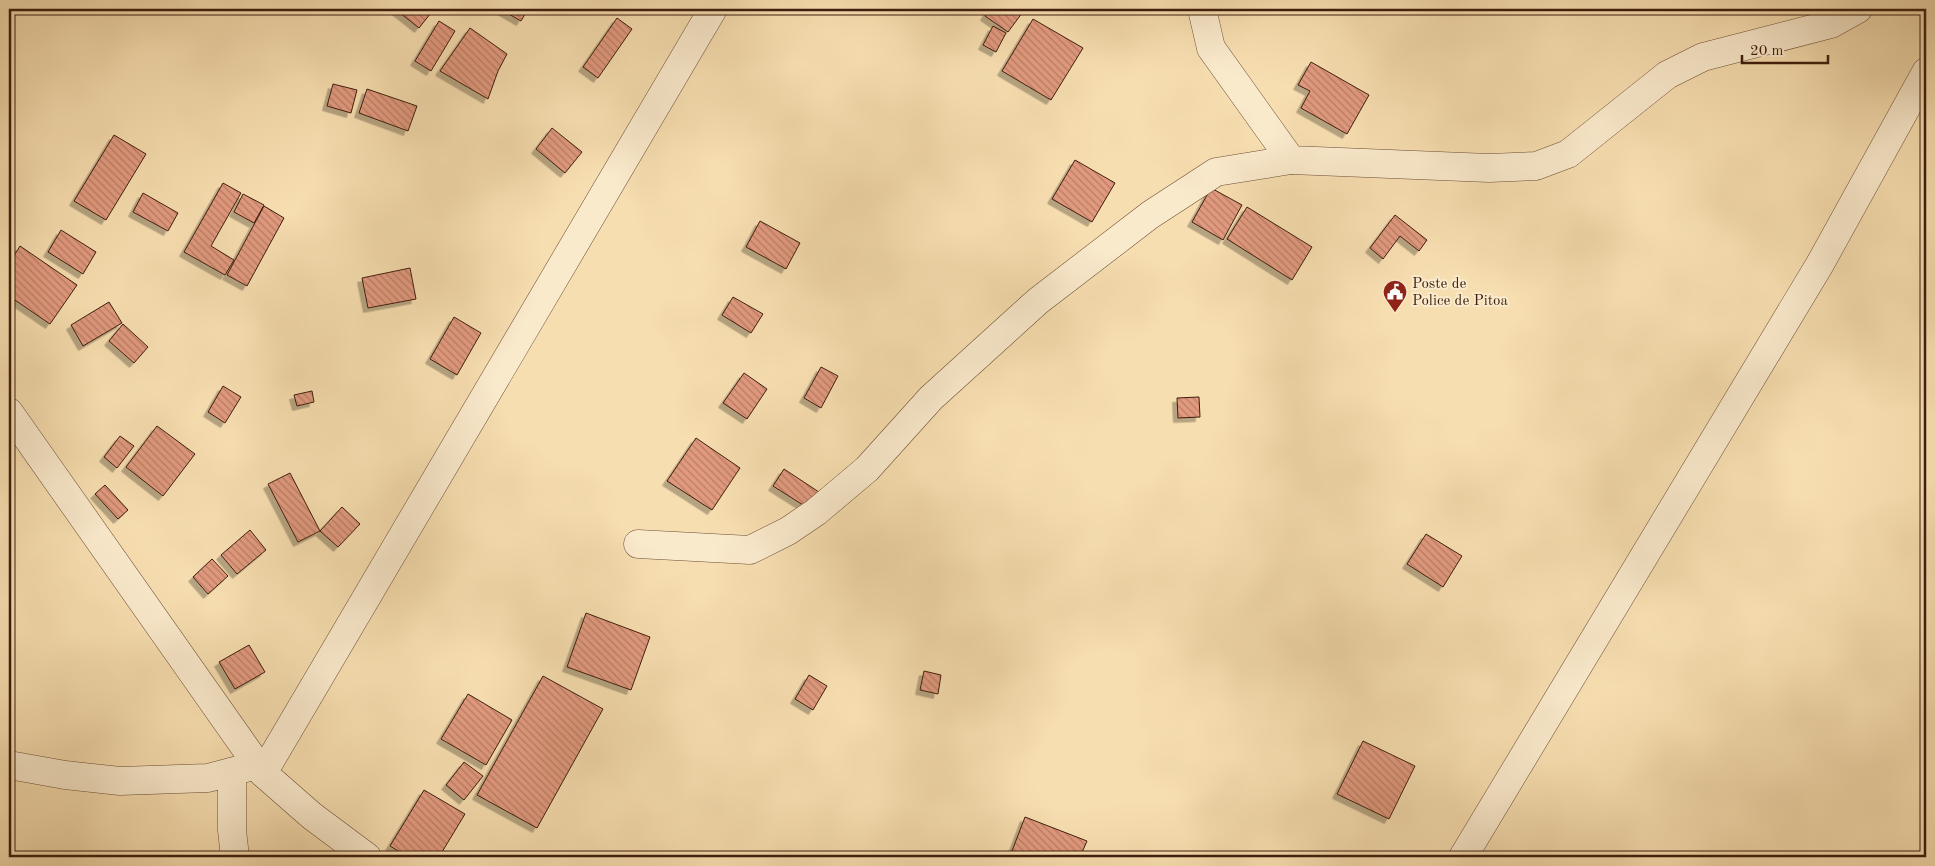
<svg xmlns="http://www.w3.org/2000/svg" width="1935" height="866" font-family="'Old Standard TT',serif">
<defs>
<pattern id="building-back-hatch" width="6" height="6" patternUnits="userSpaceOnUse" patternTransform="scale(1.25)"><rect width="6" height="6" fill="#e29a7f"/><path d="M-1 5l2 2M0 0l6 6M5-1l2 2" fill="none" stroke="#b97d66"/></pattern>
<filter id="shadow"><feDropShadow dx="-4.5" dy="4.5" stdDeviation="0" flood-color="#0004"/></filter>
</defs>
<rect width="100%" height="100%" fill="#f7deb0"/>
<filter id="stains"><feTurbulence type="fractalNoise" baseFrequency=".004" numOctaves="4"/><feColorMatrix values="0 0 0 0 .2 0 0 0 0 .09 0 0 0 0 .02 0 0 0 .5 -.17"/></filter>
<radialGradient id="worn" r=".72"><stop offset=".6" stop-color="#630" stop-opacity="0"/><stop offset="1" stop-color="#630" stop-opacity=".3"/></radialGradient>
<g fill="url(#building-back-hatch)" stroke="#3e1d0e" filter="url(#shadow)">
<polygon points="395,9 434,9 419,28"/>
<polygon points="500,9 528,9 521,21"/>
<polygon points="989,9 1025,9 1008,32 985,16"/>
<polygon points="617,18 632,29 598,78 583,67"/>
<polygon points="1033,19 1083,48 1051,100 1002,71"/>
<polygon points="439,21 455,31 431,71 415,61"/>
<polygon points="993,26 1006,33 996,52 983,45"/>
<polygon points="470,28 507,54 498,71 488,99 440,71"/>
<polygon points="1311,62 1369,95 1347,134 1301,108 1310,91 1298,85"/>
<polygon points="333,84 357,90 351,113 327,106"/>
<polygon points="367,89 417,106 408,131 359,113"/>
<polygon points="552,128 582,152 565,173 536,149"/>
<polygon points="114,135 146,154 106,220 74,201"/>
<polygon points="1075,160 1115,183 1092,222 1052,199"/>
<polygon points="223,183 241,193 211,246 234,260 225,275 184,252"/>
<polygon points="1211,188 1242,205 1223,240 1192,222"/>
<polygon points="143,193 178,213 168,231 133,212"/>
<polygon points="243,194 264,205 254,223 234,212"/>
<polygon points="264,206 284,218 247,286 227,275"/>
<polygon points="1247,207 1312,247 1292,280 1227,239"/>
<polygon points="1395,215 1427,240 1419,251 1400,236 1383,259 1370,248"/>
<polygon points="760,221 800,243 786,269 746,247"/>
<polygon points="61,230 96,252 83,274 48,252"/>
<polygon points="20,246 77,285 50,324 9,296 9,264"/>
<polygon points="410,268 416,299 368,308 362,278"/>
<polygon points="733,297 763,314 751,333 722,315"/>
<polygon points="109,302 122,323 83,346 71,325"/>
<polygon points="454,317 481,333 457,375 430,359"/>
<polygon points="123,324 148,347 134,363 109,341"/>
<polygon points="821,367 838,376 821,408 804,398"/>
<polygon points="744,373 767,389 747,419 723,403"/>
<polygon points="223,386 241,397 225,423 208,412"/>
<polygon points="312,391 314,402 297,406 294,395"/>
<polygon points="1199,397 1200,417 1178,418 1177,398"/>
<polygon points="157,426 195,454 163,496 126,467"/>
<polygon points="120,436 134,446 117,468 104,457"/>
<polygon points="696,438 740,468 712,510 667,481"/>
<polygon points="784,469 825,496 814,512 773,486"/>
<polygon points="290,473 320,531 298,542 268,484"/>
<polygon points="105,485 128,510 118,519 95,494"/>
<polygon points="342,507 360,524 338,547 320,531"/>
<polygon points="250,530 266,550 237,574 221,555"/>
<polygon points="1426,534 1462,556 1443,587 1407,564"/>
<polygon points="212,559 228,576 208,594 193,577"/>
<polygon points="586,613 650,637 631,690 567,667"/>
<polygon points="249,645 265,672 235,689 219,662"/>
<polygon points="924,671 941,675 938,694 920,690"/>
<polygon points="809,675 827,686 813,710 795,699"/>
<polygon points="543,676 603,709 537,828 477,795"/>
<polygon points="468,694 512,720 486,765 441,739"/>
<polygon points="1363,741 1415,766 1389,819 1337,794"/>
<polygon points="464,762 483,776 464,800 446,785"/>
<polygon points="424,790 465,814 439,857 408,857 390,846"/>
<polygon points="1025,817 1087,841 1080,857 1028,857 1012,851"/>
</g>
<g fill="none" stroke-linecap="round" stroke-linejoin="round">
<defs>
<g id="minor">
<polyline points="1202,9 1211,48 1291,160 1489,168 1536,166 1568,154 1667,75 1703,57 1831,24 1858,9"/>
<polyline points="9,412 263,773 312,816 367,857"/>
<polyline points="638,544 750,550 788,531 816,512 867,469 931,398 1038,301 1150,215 1216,172 1291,160"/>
<polyline points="9,765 65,775 120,781 208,778 257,765"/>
<polyline points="232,772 232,830 235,857"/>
<polyline points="263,773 713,9"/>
<polyline points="1463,857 1820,264 1926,72"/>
</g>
</defs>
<use href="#minor" stroke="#6c4d36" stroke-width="29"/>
<use href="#minor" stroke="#faeacc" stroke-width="28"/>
</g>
<defs>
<symbol id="civic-pin" viewBox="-11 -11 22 30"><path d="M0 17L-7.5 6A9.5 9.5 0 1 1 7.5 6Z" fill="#8f2418" stroke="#faeacc"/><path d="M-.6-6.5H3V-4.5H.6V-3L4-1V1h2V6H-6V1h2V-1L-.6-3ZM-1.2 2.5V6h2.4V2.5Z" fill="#fff"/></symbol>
</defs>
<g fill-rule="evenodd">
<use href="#civic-pin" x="1381" y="278" width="28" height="38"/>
</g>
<g text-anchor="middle" stroke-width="4" stroke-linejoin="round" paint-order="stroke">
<g font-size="15" fill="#3e1d0e" stroke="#faeacc" text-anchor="start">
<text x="1412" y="288">Poste de<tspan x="1412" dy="17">Police de Pitoa</tspan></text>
</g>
</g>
<rect width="1935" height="866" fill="none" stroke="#f7deb0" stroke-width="30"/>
<rect x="10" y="10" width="1915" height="846" fill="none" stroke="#3e1d0e" stroke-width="2.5"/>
<rect x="15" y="15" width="1905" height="836" fill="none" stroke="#3e1d0e"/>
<path d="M1742 55v8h86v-8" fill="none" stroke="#3e1d0e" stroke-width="2.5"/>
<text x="1750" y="55" font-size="15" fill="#3e1d0e" stroke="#faeacc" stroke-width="4" paint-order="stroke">20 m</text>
<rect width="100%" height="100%" filter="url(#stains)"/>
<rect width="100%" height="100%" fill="url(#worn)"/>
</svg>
